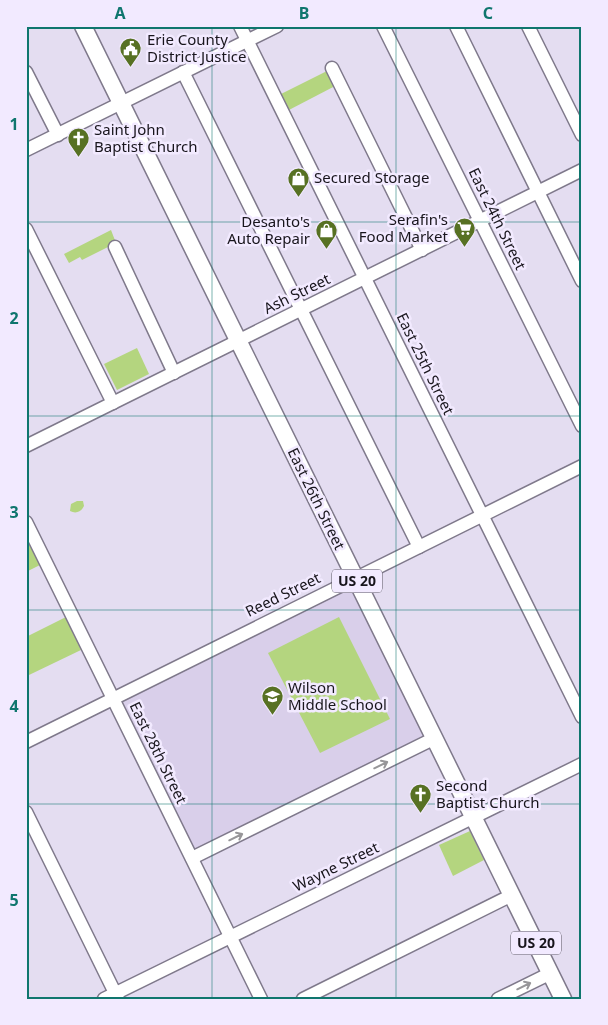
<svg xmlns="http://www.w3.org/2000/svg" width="608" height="1025" font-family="'Noto Sans',sans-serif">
<rect width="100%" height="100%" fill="#e4ddf1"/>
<polygon fill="#d9cfea" points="349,589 353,590 425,738 195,850 122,701"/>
<g fill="#b4d57f">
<polygon points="329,70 337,85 287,111 279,95"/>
<polygon points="111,230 116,243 82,260 80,257 69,263 64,254"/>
<polygon points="137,348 149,374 117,390 104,364"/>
<path d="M83,501L84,506C81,512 76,514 70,511L71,504L77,501Z"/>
<polygon points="28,541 40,565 26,572 26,542"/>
<polygon points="66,617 81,650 29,675 26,668 26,637"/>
<polygon points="339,617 390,719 320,753 268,653"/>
<polygon points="470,831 484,860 453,876 439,845"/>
</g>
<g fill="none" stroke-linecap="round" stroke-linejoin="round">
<defs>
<g id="minor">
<polyline points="240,26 582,717"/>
<polyline points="383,26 582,426"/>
<polyline points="456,26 582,281"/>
<polyline points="528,26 582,135"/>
<polyline points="332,68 422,250"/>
<polyline points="26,72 58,135"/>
<polyline points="183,72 419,547"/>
<polyline points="26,150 277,26"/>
<polyline points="26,229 113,403"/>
<polyline points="115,247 174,373"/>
<polyline points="26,446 582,170"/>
<polyline points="26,522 261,999"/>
<polyline points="26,742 582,466"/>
<polyline points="26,812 118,999"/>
<polyline points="192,858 435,738"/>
<polyline points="104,999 582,764"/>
<polyline points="303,999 512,895"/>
<polyline points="498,999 551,973"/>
</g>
<polyline id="major" points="83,26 563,999"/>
</defs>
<use href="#minor" stroke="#7f798b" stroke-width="15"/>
<use href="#major" stroke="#7f798b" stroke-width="19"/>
<use href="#minor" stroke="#fff" stroke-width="12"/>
<use href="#major" stroke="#fff" stroke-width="16"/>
</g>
<defs><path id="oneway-shaft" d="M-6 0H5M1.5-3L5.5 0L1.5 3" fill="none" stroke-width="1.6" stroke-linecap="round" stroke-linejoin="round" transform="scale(1.25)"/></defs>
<g stroke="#979699">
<use href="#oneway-shaft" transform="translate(381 765) rotate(-26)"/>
<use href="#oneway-shaft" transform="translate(236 837) rotate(-26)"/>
<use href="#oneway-shaft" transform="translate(524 986) rotate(-26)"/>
</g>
<path fill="none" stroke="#0f766e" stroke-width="1" stroke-opacity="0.55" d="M212,26V999M396,26V999M26,222H582M26,416H582M26,610H582M26,804H582"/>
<defs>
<symbol id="civic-pin" viewBox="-11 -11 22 30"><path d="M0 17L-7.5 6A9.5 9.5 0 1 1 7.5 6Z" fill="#577123" stroke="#f2eaff"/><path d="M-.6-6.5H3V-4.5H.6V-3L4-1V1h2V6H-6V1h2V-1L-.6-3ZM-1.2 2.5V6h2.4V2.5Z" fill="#fff"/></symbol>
<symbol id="church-pin" viewBox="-11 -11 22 30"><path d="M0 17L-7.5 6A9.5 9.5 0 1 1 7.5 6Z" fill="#577123" stroke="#f2eaff"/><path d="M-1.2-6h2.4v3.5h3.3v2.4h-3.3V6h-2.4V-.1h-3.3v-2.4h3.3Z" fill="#fff"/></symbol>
<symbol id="shop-pin" viewBox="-11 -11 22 30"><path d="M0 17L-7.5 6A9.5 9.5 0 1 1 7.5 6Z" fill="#577123" stroke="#f2eaff"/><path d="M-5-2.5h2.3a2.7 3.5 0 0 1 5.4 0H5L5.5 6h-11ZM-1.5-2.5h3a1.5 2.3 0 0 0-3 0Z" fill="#fff"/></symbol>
<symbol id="supermarket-pin" viewBox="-11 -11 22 30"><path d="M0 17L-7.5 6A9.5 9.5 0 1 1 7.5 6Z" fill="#577123" stroke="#f2eaff"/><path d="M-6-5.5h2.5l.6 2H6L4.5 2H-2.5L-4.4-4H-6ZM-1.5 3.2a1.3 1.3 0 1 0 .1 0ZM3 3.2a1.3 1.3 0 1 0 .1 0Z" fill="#fff"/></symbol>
<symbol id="school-pin" viewBox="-11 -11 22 30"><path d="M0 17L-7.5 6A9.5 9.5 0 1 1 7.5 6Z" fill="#577123" stroke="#f2eaff"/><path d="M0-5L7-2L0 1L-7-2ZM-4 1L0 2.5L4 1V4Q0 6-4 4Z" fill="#fff"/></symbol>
</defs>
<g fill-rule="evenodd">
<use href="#civic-pin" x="118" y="36" width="25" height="34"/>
<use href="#church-pin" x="66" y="126" width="25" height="34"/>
<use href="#shop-pin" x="286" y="166" width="25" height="34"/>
<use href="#supermarket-pin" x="452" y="216" width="25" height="34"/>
<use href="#shop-pin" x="314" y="218" width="25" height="34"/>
<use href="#school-pin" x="260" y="684" width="25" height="34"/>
<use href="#church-pin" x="408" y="782" width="25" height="34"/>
</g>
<g text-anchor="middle" stroke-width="5" stroke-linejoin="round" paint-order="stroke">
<g fill="#f2eaff" stroke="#595560" stroke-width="1">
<rect x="332" y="569.5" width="50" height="23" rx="4"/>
<rect x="511" y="931.5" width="50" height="23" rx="4"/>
</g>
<g font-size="14" font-weight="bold" fill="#18151c">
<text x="357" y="586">US 20</text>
<text x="536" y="948">US 20</text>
</g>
<g font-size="15" fill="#18151c" stroke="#f2eaff" text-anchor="start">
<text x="147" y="45">Erie County<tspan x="147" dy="17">District Justice</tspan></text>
<text x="94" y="135">Saint John<tspan x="94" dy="17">Baptist Church</tspan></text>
<text x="314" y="183">Secured Storage</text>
<text x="448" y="225" text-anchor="end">Serafin's<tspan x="448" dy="17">Food Market</tspan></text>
<text x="310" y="227" text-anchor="end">Desanto's<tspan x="310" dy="17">Auto Repair</tspan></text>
<text x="288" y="693">Wilson<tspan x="288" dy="17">Middle School</tspan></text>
<text x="436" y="791">Second<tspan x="436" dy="17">Baptist Church</tspan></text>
</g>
<g font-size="15" fill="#18151c" stroke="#f2eaff">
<text transform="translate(497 219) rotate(64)" y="5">East 24th Street</text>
<text transform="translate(297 294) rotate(-26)" y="5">Ash Street</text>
<text transform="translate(425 364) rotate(64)" y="5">East 25th Street</text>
<text transform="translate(316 499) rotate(64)" y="5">East 26th Street</text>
<text transform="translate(283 595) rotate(-26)" y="5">Reed Street</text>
<text transform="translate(158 753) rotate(64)" y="5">East 28th Street</text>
<text transform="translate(336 867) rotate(-26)" y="5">Wayne Street</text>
</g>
</g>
<rect width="608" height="1025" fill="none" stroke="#f2eaff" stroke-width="55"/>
<rect x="28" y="28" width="552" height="970" fill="none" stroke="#0f766e" stroke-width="2"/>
<g font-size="16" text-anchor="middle" font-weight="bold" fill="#0f766e">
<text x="120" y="19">A</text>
<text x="304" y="19">B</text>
<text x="488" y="19">C</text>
<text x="14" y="130">1</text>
<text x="14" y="324">2</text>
<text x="14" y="518">3</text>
<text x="14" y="712">4</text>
<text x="14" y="906">5</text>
</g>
</svg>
